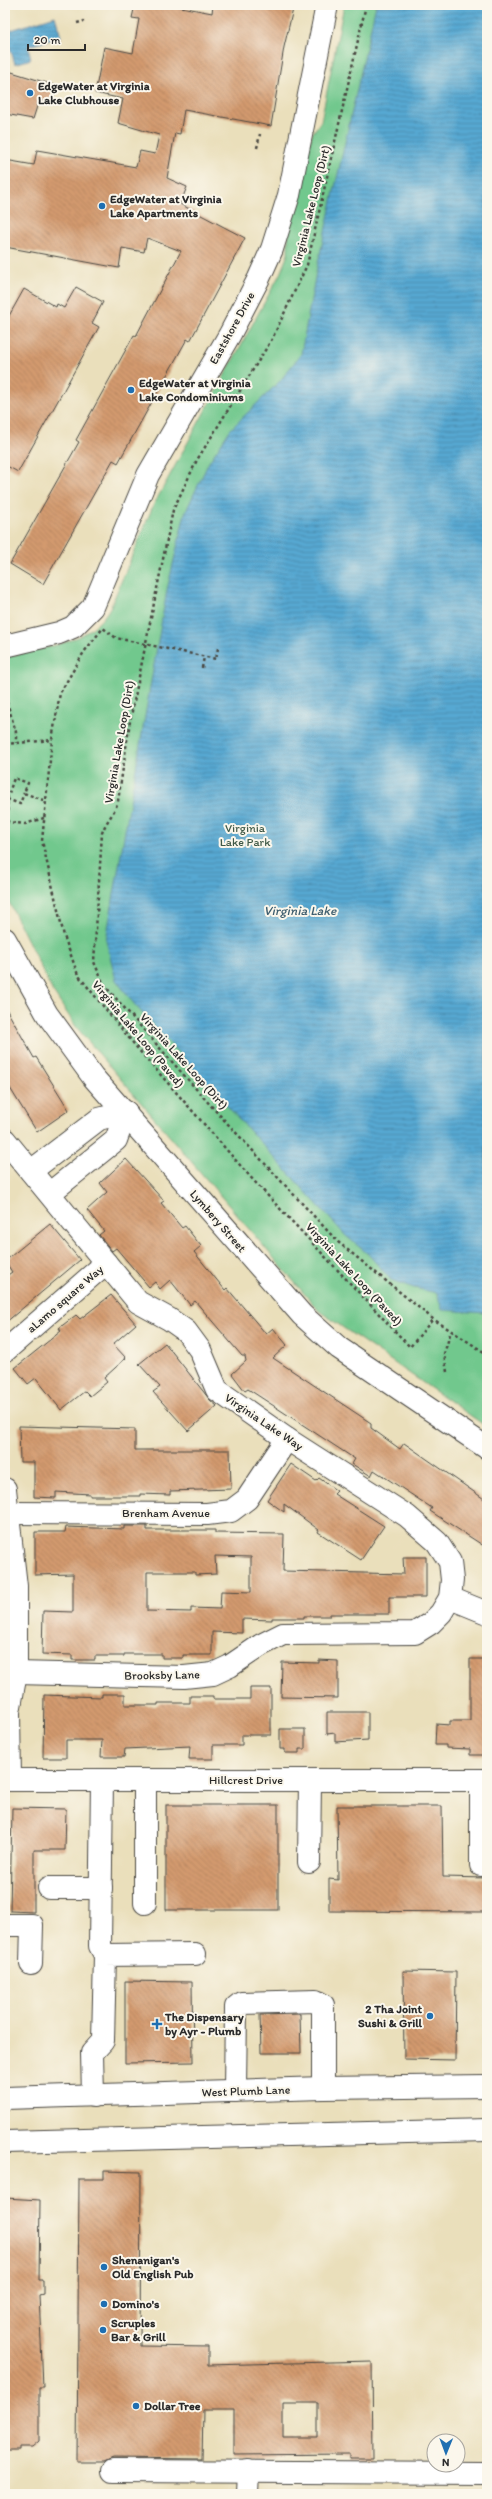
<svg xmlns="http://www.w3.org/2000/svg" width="492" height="2499" font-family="Itim,sans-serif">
<defs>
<pattern id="water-rules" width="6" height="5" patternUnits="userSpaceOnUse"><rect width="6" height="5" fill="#57a8d2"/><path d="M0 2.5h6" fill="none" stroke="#4889ab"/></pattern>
<pattern id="building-back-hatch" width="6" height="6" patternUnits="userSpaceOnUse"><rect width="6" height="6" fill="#d39a6e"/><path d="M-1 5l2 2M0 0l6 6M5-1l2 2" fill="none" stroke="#ab7e5b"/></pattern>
</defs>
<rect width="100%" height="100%" fill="#fbf7ec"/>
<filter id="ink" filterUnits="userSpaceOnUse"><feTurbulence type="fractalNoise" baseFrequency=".025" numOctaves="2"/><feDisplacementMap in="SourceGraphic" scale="8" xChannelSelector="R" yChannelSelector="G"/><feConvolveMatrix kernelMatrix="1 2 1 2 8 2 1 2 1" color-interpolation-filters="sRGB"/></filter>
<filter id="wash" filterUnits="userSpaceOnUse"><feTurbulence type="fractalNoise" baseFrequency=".012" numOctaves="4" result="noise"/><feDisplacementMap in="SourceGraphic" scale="16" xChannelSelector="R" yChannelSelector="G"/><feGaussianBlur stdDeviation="0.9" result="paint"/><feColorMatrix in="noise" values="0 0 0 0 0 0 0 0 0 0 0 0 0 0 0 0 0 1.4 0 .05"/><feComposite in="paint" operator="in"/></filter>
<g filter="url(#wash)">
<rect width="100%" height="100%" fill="#eadfbb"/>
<path fill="#71c88d" stroke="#4e7a5c" d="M344,5H487V1427L319,1311L77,1028L53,992L5,894V657C44,647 90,645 111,606L153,506L280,274L288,254V232L312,134L321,121Z"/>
<g fill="url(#water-rules)" stroke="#416a7e">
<polygon points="376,5 487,5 486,1313 442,1310 437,1293 414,1288 391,1280 368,1254 346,1236 135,1005 116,980 106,940 167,590 185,513 209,462 230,430 280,381 301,354 317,267"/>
<polygon points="55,16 61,37 28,46 31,59 15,64 5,32"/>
</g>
<g id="blocks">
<g fill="url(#building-back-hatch)" fill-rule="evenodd">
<polygon points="135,5 171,5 212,13 213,5 271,5 293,9 284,47 271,126 184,110 180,134 175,133 167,178 187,187 180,204 245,238 190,341 187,339 118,463 113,460 43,584 10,564 79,442 76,440 134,335 136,336 181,251 147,238 144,252 122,248 119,268 5,247 5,160 34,165 37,150 136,167 140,151 155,154 159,135 118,123 123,99 95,93 104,47 133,53 139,19 132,18"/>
<polygon points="5,70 57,86 52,103 39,100 33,119 5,114"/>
<polygon points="76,287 103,302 92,323 99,327 18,472 5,465 5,323 24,289 56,307 57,304 64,308"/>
<polygon points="5,1007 34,1058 36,1057 69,1110 37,1132 5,1080"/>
<polygon points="126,1159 164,1201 161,1203 182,1228 185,1226 201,1246 194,1252 225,1290 227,1288 266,1334 273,1328 287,1345 273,1358 371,1423 371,1428 400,1449 404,1443 487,1501 487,1548 430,1511 432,1508 374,1470 371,1476 352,1464 355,1459 248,1389 245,1391 232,1374 246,1361 245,1356 242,1356 195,1301 190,1305 170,1280 160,1289 155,1282 149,1287 116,1248 112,1251 99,1235 104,1231 87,1210 107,1192 100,1183"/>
<polygon points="50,1224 80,1260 5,1323 5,1277 12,1272 5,1261"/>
<polygon points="111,1295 136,1324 113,1344 126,1358 104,1378 107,1382 90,1396 85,1391 61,1410 36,1378 28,1384 15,1368 61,1331 59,1328 76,1315 80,1319"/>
<polygon points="165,1343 210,1400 217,1406 188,1431 153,1392 160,1387 139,1364"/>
<polygon points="19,1426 135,1429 135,1450 230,1450 231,1489 170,1491 170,1495 140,1494 140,1496 90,1496 90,1494 56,1492 56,1498 34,1497 34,1462 20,1462"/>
<polygon points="291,1464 316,1481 319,1478 337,1491 334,1494 384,1526 361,1560 318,1532 319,1530 284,1504 284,1512 267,1500"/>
<path d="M124,1526H147V1530H215V1533L284,1534L283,1571L404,1574L403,1557H426V1597H389V1614H330V1616H304V1618H272V1620L242,1619V1633L212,1632V1655H183V1658H162V1654H124V1656H95V1660H72V1655L42,1654L43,1611L73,1612V1574L35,1575V1532H65L66,1527L124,1529ZM215,1556L251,1557V1592L221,1591L220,1609L191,1608V1612L147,1611V1572H195V1575L216,1574Z"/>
<polygon points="470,1659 487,1659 487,1755 470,1755 470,1749 446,1748 446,1745 435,1745 436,1724 450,1725 450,1721 470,1721"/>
<polygon points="319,1660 338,1661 338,1698 281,1697 282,1662 319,1663"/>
<polygon points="250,1688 271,1688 271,1735 242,1735 242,1745 213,1745 213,1759 189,1759 190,1746 125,1749 124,1757 101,1757 102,1740 66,1740 66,1758 43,1758 44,1695 102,1697 102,1694 125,1694 125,1705 158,1705 158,1703 190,1703 190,1696 213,1696 213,1699 250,1699"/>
<polygon points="327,1712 368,1712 368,1740 335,1742 335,1733 327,1734"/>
<polygon points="280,1729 305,1729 305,1749 299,1749 299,1753 285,1753 285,1749 280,1749"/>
<rect x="166" y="1805" width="112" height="105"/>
<polygon points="337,1806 442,1806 443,1877 487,1878 487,1912 329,1911 329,1879 338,1880"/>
<polygon points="12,1808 66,1809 65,1850 34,1850 34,1912 10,1911"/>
<polygon points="403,1971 456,1972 455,2060 404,2059"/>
<polygon points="125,1981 192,1982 193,2062 125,2063"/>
<polygon points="300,2014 301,2053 261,2053 260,2015"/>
<path d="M104,2171L141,2172L140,2346L208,2347V2365L372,2361L373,2458H349V2454L234,2455V2410H203L202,2459L113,2458L104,2462H77L79,2179H104ZM283,2403H318V2437H283Z"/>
<polygon points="5,2198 40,2200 39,2280 43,2280 43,2294 39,2295 43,2387 39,2387 39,2441 32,2447 19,2447 19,2450 5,2450"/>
</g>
</g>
</g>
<g filter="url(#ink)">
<use href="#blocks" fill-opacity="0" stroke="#484641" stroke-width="1"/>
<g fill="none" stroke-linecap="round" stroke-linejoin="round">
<defs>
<g id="minor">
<polyline points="5,646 59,633 73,627 93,607 148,475 230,334 259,278 272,249 289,195 327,5"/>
<polyline points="5,939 47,1014 93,1077 302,1315 339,1348 487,1448"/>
<polyline points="5,1140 138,1302 169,1319 186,1331 200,1350 217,1390 287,1439 407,1516 437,1542 450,1562 452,1580 450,1598 441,1613 431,1623 415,1633 283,1634 261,1645 230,1666 213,1674 184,1677 16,1673"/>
<polyline points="31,1171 99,1119 126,1112"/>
<polyline points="50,1193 116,1140 126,1112"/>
<polyline points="5,1351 106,1263"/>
<polyline points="5,1489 16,1586 16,1673 9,1712 10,1780"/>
<polyline points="8,1513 207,1514 231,1511 247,1499 287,1439"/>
<polyline points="450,1598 487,1613"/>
<polyline points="5,1780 487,1780"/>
<polyline points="102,1780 100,1946 105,1955"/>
<polyline points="145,1780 145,1903"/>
<polyline points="309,1862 310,1780"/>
<polyline points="481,1865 481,1780"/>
<polyline points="49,1888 101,1888"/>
<polyline points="5,1925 32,1925 31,1964"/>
<polyline points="235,2091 236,2007 241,2003 316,2001 323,2005 323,2088"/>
<polyline points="93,2096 92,2053 103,2041 105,1955 195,1954"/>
<polyline points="113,2471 487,2473"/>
<polyline points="247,2494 248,2471"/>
</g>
<g id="major">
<polyline points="5,2098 323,2088 487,2086"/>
<polyline points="5,2142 487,2130"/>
</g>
</defs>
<use href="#minor" stroke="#484641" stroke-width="24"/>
<use href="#major" stroke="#484641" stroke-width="24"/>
<g stroke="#484641" stroke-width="2.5" stroke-dasharray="3 3" stroke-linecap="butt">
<path d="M366,5L307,265L272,339L197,460L173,510L130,721L118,801C115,813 106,821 102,833L94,962L104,985L213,1108L338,1242L433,1319L487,1354"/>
<polyline points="77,23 84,21"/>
<polyline points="257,148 260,134"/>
<polyline points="218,648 216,659 116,638 103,628 84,652 60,693 52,740 42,841 64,936 78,975 138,1049 254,1181 410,1347 433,1319"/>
<polyline points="202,668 204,657"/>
<polyline points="5,696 16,732 16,743"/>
<polyline points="5,744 52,740"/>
<polyline points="7,799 20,804 24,793"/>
<polyline points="44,818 25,824 8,822 7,799 14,778 28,783 24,793 46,801"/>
<polyline points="447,1372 444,1354 451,1331"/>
</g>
<use href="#minor" stroke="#fff" stroke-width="22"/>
<use href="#major" stroke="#fff" stroke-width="22"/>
</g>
</g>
<g fill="#1f6fb2" stroke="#fbf7ec" stroke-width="1.5">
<circle cx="30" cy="93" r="4"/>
<circle cx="102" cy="206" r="4"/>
<circle cx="131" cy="390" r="4"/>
<circle cx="430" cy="2016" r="4"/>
<path d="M155 2018h4v4h4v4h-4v4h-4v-4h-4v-4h4z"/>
<circle cx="104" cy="2267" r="4"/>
<circle cx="104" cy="2304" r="4"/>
<circle cx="103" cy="2330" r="4"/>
<circle cx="136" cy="2406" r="4"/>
</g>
<g text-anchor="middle" stroke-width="4" stroke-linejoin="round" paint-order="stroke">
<g font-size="12" font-weight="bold" fill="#2b2b2b" stroke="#fbf7ec" text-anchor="start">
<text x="38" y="90">EdgeWater at Virginia<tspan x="38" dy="14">Lake Clubhouse</tspan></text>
<text x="110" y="203">EdgeWater at Virginia<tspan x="110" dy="14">Lake Apartments</tspan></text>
<text x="139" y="387">EdgeWater at Virginia<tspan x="139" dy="14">Lake Condominiums</tspan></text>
<text x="422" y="2013" text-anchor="end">2 Tha Joint<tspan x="422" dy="14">Sushi &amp; Grill</tspan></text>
<text x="165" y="2021">The Dispensary<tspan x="165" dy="14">by Ayr - Plumb</tspan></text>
<text x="112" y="2264">Shenanigan's<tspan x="112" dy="14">Old English Pub</tspan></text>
<text x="112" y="2308">Domino's</text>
<text x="111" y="2327">Scruples<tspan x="111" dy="14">Bar &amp; Grill</tspan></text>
<text x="144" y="2410">Dollar Tree</text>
</g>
<g font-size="12" fill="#2b2b2b" stroke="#fbf7ec">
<text transform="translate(311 206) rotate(-76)" y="4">Virginia Lake Loop (Dirt)</text>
<text transform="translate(232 328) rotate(-61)" y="4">Eastshore Drive</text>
<text transform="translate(119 742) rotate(-80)" y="4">Virginia Lake Loop (Dirt)</text>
<text transform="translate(138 1034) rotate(50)" y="4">Virginia Lake Loop (Paved)</text>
<text transform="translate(184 1061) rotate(48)" y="4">Virginia Lake Loop (Dirt)</text>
<text transform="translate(218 1221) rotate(49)" y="4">Lymbery Street</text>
<text transform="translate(354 1274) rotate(47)" y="4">Virginia Lake Loop (Paved)</text>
<text transform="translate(65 1299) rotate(-41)" y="4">aLamo square Way</text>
<text transform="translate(264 1422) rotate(34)" y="4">Virginia Lake Way</text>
<text x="166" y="1517">Brenham Avenue</text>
<text transform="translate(162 1675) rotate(-1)" y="4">Brooksby Lane</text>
<text x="246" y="1784">Hillcrest Drive</text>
<text transform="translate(246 2091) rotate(-2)" y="4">West Plumb Lane</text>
</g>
<g font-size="12" fill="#405a48" stroke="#fbf7ec">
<text x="245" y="832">Virginia<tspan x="245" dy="14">Lake Park</tspan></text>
</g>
<g font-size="13" font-style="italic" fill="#3d5d6e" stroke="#fbf7ec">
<text x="300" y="915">Virginia Lake</text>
</g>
</g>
<rect width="492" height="2499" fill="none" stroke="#fbf7ec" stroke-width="20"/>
<g transform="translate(446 2453) rotate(181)"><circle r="19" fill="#fbf7ec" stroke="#a8a59f"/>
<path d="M0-3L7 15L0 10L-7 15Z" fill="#1f6fb2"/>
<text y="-6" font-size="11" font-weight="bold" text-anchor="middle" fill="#2b2b2b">N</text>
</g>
<path d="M28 44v6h57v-6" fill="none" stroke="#2b2b2b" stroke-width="2"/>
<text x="34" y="44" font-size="12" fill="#2b2b2b" stroke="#fbf7ec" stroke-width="3" paint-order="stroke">20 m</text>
</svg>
